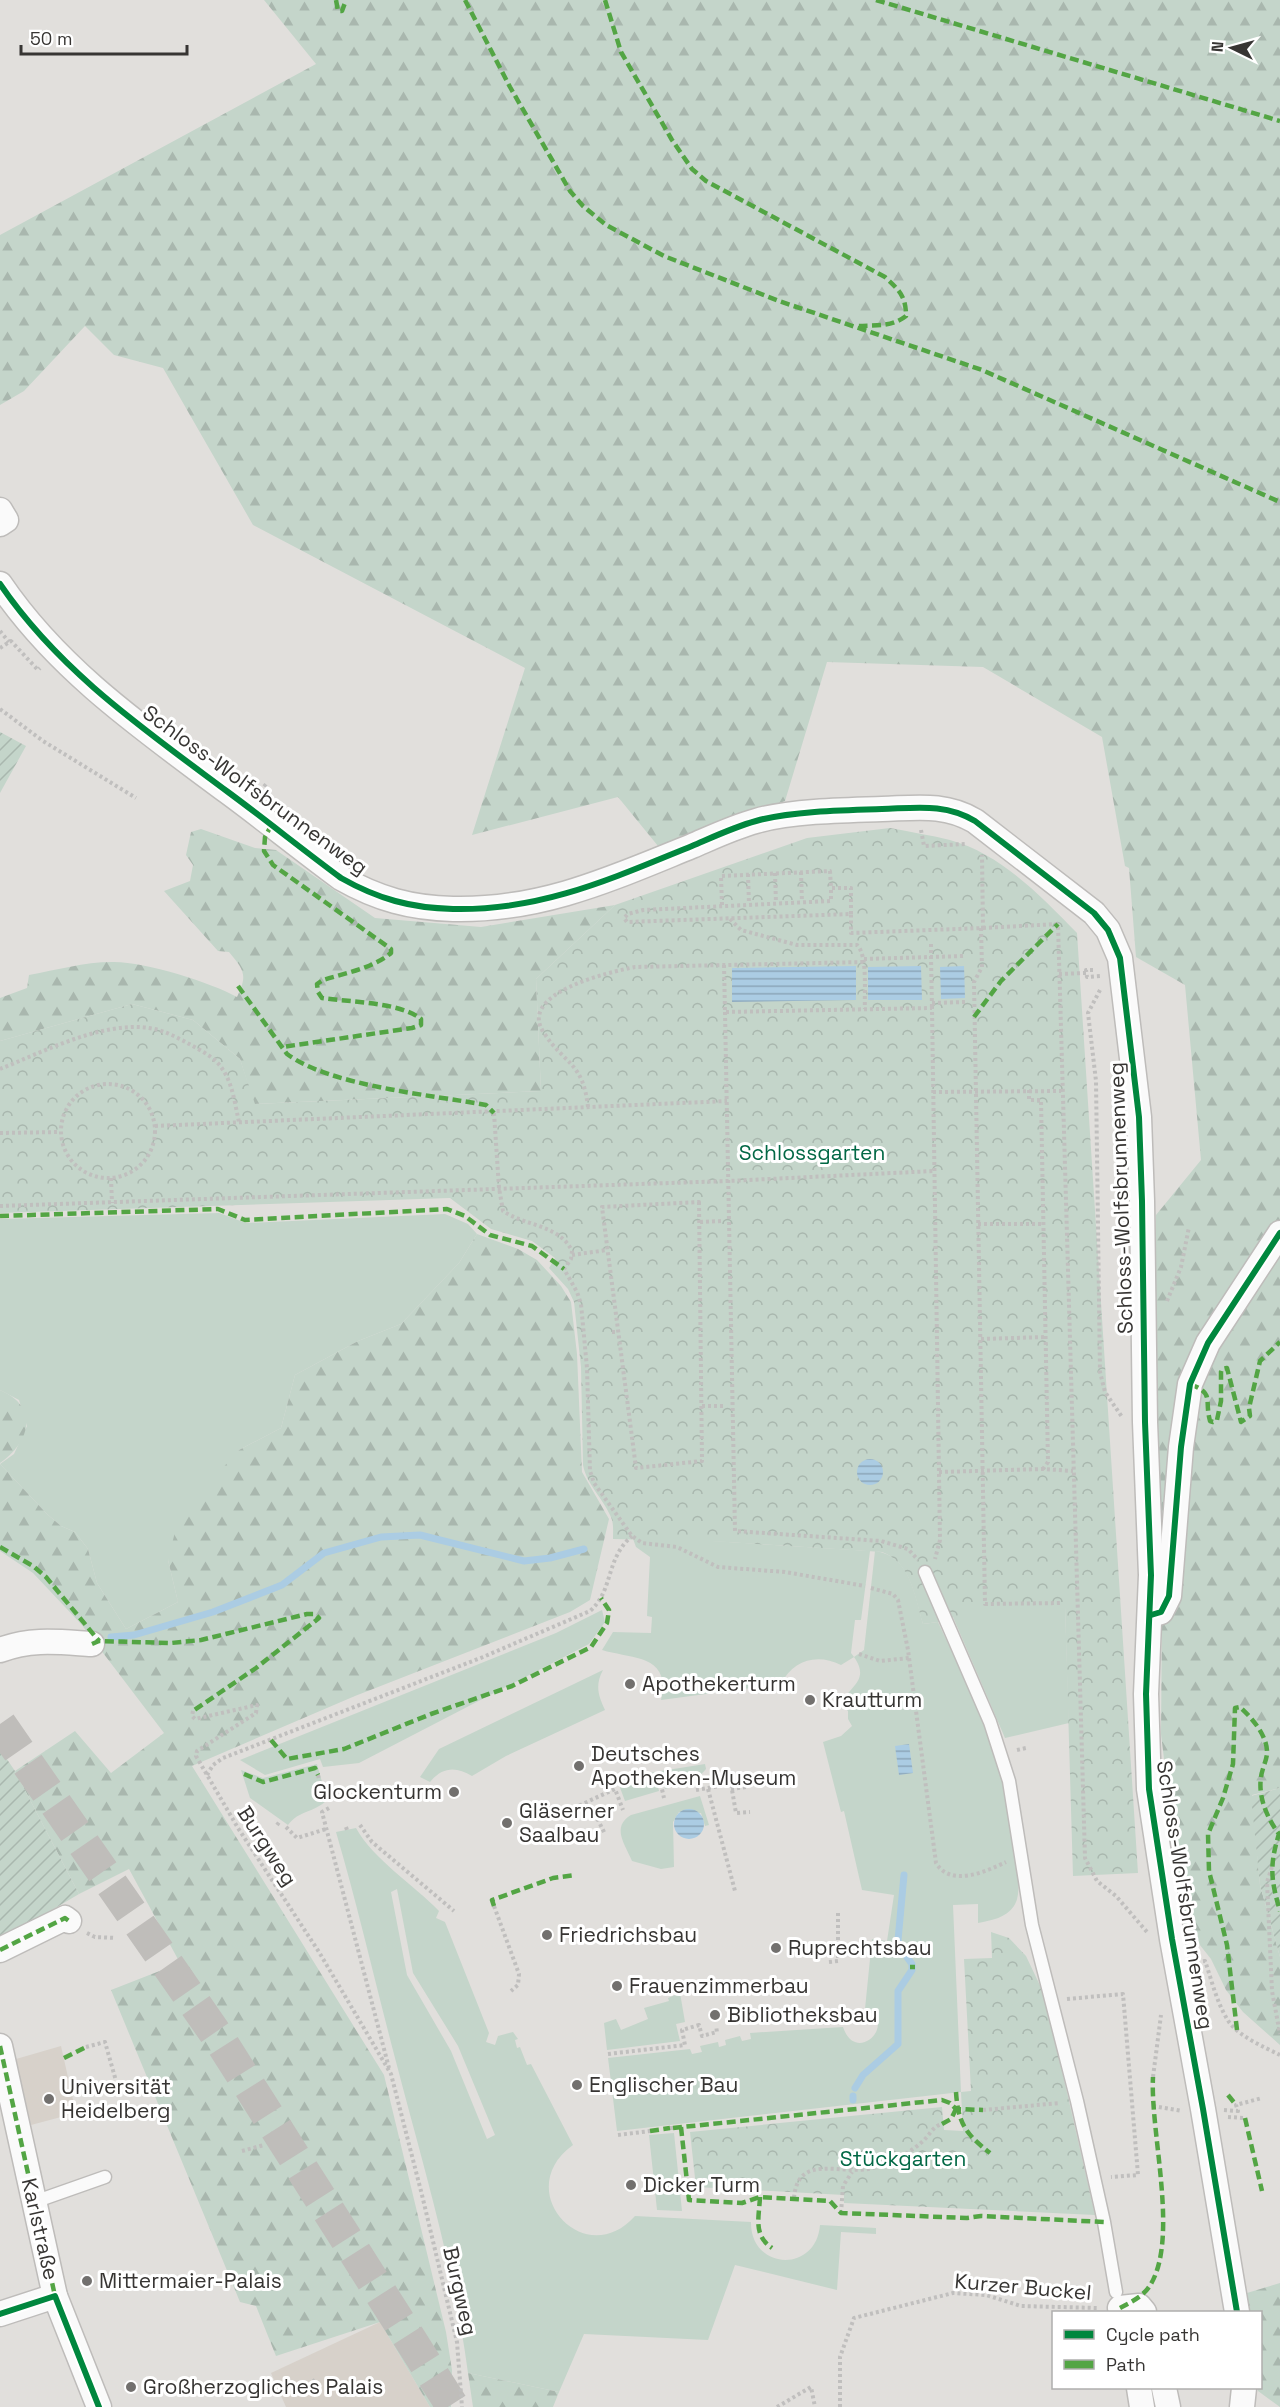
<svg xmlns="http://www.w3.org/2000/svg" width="1280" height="2407" font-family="'Space Grotesk',sans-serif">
<defs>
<pattern id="forest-firs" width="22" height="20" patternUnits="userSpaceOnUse" patternTransform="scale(1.5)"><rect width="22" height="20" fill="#c4d5ca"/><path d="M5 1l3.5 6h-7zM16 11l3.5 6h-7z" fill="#a9b7ae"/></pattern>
<pattern id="park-crowns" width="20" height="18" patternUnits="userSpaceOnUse" patternTransform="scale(1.5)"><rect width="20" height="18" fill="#c4d5ca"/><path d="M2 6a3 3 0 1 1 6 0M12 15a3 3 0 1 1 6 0" fill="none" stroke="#a9b7ae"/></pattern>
<pattern id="garden-furrows" width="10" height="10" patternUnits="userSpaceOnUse" patternTransform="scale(1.5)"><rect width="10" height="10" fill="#c4d5ca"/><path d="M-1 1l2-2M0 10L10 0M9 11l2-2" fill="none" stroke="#a9b7ae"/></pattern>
<pattern id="water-rules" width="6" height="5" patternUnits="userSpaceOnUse" patternTransform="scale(1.5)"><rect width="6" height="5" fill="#abcce3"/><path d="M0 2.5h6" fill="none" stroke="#8ca6b9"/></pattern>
</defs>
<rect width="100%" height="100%" fill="#e1dfdc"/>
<g fill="#d7d1ca">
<polygon points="61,2046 76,2113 31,2125 16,2059"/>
<polygon points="380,2322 430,2407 286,2407 271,2373"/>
</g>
<g fill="#c4d5ca" fill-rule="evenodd">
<polygon points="219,1213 246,1223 445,1214 468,1224 477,1234 459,1263 401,1324 358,1341 295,1375 281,1428 239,1450 168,1560 178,1602 126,1629 97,1583 88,1549 75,1532 61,1526 47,1514 0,1464 14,1454 27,1426 19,1400 0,1390 0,1219"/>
<polygon points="978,1479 1065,1607 1069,1723 1005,1738 950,1610"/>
<path d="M632,1536L870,1551L861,1620H855L851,1653L854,1657L864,1650L875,1551C910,1555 915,1596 923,1624L938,1622C953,1655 971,1688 984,1722C1001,1767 1010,1813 1015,1860C1017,1873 1022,1894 1014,1906C1006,1918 992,1920 978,1923V1904L953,1905L961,2092L617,2131L608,2058L690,2049L692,2054L702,2052L700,2046L718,2042L719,2047L726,2045L725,2040L740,2036L742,2041L751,2039L750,2033L843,2027C856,2066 899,2023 865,2009L872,1939L887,1941L894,1895L862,1890L844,1811L841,1812L823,1742L841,1736L852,1726L848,1719V1711L841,1704C848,1687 871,1681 854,1657L841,1665C817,1653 793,1660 781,1684L661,1700C672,1654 631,1659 602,1650L613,1632L651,1633L652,1617L647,1616L650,1557L636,1547Z"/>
<polygon points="602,1610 605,1622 589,1644 359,1763 323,1767 320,1759 265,1775 240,1760 556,1633"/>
<path d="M603,1670C595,1685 598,1695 605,1710L506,1756L472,1776C456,1766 442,1767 430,1782L420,1777L439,1749Z"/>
<path d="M317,1764L327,1800C314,1813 299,1810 288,1825L250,1798L241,1770L263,1778Z"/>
<polygon points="705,1764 706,1769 697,1779 665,1789 661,1771"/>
<polygon points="655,1772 659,1791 625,1801 619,1785 636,1779 642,1783 648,1782 650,1773"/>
<path d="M700,1796L709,1825L705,1826L701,1813L679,1812L673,1822L674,1867L661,1869L632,1861C625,1844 611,1827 631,1815Z"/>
<path d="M356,1828C373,1859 414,1885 439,1911L436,1918L445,1922L489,2033L486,2042L495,2045L498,2036L513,2032L518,2039L515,2040L517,2048L520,2047L527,2065L531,2064L573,2145C510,2190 584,2273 635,2216L751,2222C750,2270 816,2274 820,2225L876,2228V2234L841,2232L837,2290L735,2265L708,2340L584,2334L559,2392L468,2373C454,2266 422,2162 395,2058C375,1982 358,1907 336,1832ZM397,1889L413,1973L458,2046L495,2135L487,2139L451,2051L407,1975L391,1892Z"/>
<polygon points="680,1993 685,2022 676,2024 680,2041 607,2050 604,2023 616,2019 621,2030 648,2019 644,2008 669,2001 668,1998"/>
<polygon points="674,2133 682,2211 657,2210 649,2135"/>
</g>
<g fill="url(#forest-firs)">
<polygon points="264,0 1280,0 1280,1788 1252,1795 1260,1885 1280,1957 1280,2045 1243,2012 1226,1990 1211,1959 1184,1925 1161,1734 1162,1612 1155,1355 1156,1215 1201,1160 1185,985 1136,957 1129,868 1125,866 1102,737 983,667 827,662 785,801 658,846 618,797 472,835 525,668 253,525 163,368 114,355 85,326 24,391 0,405 0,235 316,64"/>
<path d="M201,829L255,848L276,850L375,918L481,927L615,905L536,979L541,1091L254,1104L240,1059L193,1020L132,1004L0,1041V998L27,988L29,975C57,970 84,962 112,962C143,961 210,982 237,997C248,975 244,970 229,952L218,951L164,891L190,881L193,865L186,855L191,832Z"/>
<polygon points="477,1234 518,1249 537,1260 561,1286 571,1302 577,1354 582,1472 609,1519 590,1600 570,1612 355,1696 192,1766 384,2075 446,2332 452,2370 451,2407 430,2407 380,2322 276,2356 256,2306 240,2302 111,1990 180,1963 129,1869 79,1894 15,1771 75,1731 111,1773 164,1733 81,1624 33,1573 0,1551 0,1464 47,1514 61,1526 75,1532 88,1549 97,1583 126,1629 178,1602 168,1560 179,1516 239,1450 281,1428 295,1375 358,1341 401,1324 459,1263"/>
<path d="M0,1390C40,1407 30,1442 0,1463Z"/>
<polygon points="1280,2283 1280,2407 1258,2391 1258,2388 1260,2388 1260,2312 1250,2312 1247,2293"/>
<polygon points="468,2373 559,2392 553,2407 473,2407"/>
</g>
<g fill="url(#park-crowns)">
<path d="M890,828C910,832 930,835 950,840C1001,854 1041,896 1077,933L1138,1873L1073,1876L1065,1607L981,1608L938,1622L923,1624C915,1598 911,1562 882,1552L727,1542L613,1539C613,1531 614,1522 610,1515C602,1497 587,1485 583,1465L581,1367L574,1302L568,1289L549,1268L555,1258L532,1241L491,1229L450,1198L0,1213V1041L132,1004L193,1020L240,1059L255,1104L541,1091L536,979L615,905L807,838Z"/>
<polygon points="991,1932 1009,1938 1026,1956 1045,1996 1095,2215 844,2203 844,2195 696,2187 690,2132 942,2107 944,2130 963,2131 961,2092 971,2091 964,1959 992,1958"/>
</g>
<g fill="url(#garden-furrows)">
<polygon points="0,732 26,746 0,793"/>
<polygon points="0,1749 15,1771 79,1894 8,1936 0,1937"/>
<polygon points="1280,1788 1280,1957 1260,1885 1251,1796"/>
</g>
<g fill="url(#water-rules)">
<polygon points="856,966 856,1000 732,1002 732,968"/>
<polygon points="921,966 922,1000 868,1000 868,967"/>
<polygon points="964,966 965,998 941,999 940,967"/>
<circle cx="870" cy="1472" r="13"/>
<polygon points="909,1744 913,1773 899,1775 895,1746"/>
<circle cx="689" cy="1824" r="15"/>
</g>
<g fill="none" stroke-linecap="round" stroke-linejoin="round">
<g stroke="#abcce3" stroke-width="7">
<polyline points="111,1637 134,1635 213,1612 282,1585 324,1553 381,1537 420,1535 524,1561 550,1558 584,1549"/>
<polyline points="855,2088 863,2075 898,2044 898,1991 912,1970 912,1964 901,1949 898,1940 904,1875"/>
<polyline points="853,2100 853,2096"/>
</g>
<polyline stroke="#bfbdba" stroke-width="33" stroke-dasharray="33 16" stroke-linecap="butt" points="0,1724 220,2040 453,2407"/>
<defs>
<g id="lane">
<polyline points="925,1572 990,1722 1009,1781 1032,1925 1077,2101 1104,2222 1116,2292"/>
<polyline points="34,2202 105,2177"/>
</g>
<g id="street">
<polyline points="0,510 6,520 0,524"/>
<path d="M0,584C59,671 145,730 228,792C266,820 303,850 341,878C378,899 411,908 453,909C542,911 613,878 692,846C713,837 734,827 756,821C790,811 846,810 882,809C916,808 945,803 975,821L1094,913L1108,930L1120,958L1139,1117L1142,1201L1145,1422L1151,1575L1146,1694L1149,1789L1172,1939L1203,2109L1237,2312"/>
<polyline points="1151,1615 1161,1612 1169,1596 1181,1447 1190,1384 1208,1343 1280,1233"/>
<path d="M0,1650C32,1638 59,1642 92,1644"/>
<polyline points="0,1950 65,1918 69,1921"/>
<polyline points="0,2046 55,2296 99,2407"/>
<polyline points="1120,2308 1139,2306 1144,2312"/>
<polyline points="0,2314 55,2296"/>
<polyline points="1139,2388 1142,2407"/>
<polyline points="1164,2388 1168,2407"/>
<polyline points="1242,2407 1244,2388"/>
</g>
</defs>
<use href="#lane" stroke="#bebcba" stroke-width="15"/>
<use href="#street" stroke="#bebcba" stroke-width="27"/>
<g stroke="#c0bfbe" stroke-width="4" stroke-dasharray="3 3" stroke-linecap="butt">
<polyline points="0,631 9,642"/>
<polyline points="0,648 11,641 38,670 40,668"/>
<polyline points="0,709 43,741 136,798"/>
<polyline points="260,791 268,782"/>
<polyline points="921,830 924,846 966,844"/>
<polyline points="801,872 802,902"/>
<polyline points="775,873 776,903"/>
<polyline points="748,874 749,904"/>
<polyline points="722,905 721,876 830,871 831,888"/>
<polyline points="851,914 851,888 831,888 831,901 643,910 628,914 624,918 627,922 851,914 851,933 983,928 982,855"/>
<path d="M730,919L741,930L797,945H857C868,955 864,993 865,1009"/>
<polyline points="981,928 982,967 974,982 985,1604 1062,1603"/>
<polyline points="983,928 1058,924 1085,1858 1097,1881 1116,1896 1147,1932"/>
<polyline points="931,944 931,957 964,956"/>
<polyline points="864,959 931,957 932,1008"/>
<polyline points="724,965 725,1012 932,1008 940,1540 935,1559"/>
<polyline points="1093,970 1086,970 1087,977 1100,976"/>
<polyline points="1059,974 1086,973 1086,975"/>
<polyline points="1100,990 1088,1013 1096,1081 1100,1372 1105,1392 1122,1417"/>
<polyline points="932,1003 965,1002"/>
<polyline points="725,1012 735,1531 881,1541 908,1549 918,1560"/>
<path d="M0,1069C43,1052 102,1021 149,1028C164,1030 178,1038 191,1045C203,1052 216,1058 223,1070C233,1085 235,1105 239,1122"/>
<circle cx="108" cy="1131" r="47"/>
<polyline points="1029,1090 1029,1100 1041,1100 1048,1462 1043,1469"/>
<polyline points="933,1092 1061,1091"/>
<path d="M588,1107C583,1062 565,1065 544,1033C516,993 610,972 635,967L864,962"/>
<path d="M494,1113L499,1188L503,1211C525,1226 560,1225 572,1251L571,1259L564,1269L577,1292L581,1304L587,1368L590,1471L594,1483L632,1536L642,1543L677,1547L718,1567L785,1572L865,1586"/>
<polyline points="155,1126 727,1101"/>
<polyline points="0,1133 60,1132"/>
<polyline points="111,1178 112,1203"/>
<polygon points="699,1202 702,1461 636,1468 602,1207"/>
<polyline points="0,1206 728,1181 934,1171"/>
<polyline points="700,1222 721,1221"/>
<polyline points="978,1224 1043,1224"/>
<polyline points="572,1255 607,1250"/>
<polyline points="1167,1301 1181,1267 1189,1227"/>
<polyline points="612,1332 618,1332"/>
<polyline points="981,1339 1046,1337"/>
<polyline points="702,1406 724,1406"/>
<polyline points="939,1472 1043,1469 1073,1471"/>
<path d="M871,1588L893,1594L898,1600L908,1650L936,1863C951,1888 987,1871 1006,1862"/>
<polyline points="859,1654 880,1661 909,1658"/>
<polyline points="193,1711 192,1716 195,1719 257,1705 256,1713 197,1751 196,1756 238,1828 319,1952 391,2074 422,2195 457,2342 462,2407"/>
<polyline points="1017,1750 1026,1748"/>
<polyline points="658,1772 664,1798"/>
<path d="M207,1775L213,1765L223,1758L483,1657L590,1611C614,1590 605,1559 632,1536"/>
<polyline points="318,1775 322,1792"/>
<polyline points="708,1789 735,1891"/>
<polyline points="731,1789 746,1787"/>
<polyline points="696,1790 731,1784 736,1813 750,1812"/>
<polyline points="329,1808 322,1812 389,2068"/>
<polyline points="592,1808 605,1834"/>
<polyline points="552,1818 615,1789 623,1810"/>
<polyline points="277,1825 280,1821"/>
<polyline points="360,1825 372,1842 454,1911"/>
<polyline points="286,1827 297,1838 326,1829"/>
<polyline points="346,1827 347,1830"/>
<polyline points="542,1839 557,1833"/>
<polyline points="1272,1867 1267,1882 1272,1991 1280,2034"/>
<polyline points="494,1906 519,1974 518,1985 511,1991"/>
<polyline points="87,1933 95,1937 116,1938"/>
<polyline points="829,1962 838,1961 838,1910"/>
<path d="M1197,1962L1205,1961C1212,1981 1217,2004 1229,2022C1240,2037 1264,2047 1280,2055"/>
<polyline points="1067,1999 1123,1994 1138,2175 1111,2177"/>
<polyline points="86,2047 105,2042 118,2088 152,2079"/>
<polyline points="608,2054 685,2045 682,2030 699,2025 702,2036 717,2032 716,2026"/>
<polyline points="1153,2077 1161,2015"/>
<polyline points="1153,2106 1182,2111"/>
<polyline points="983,2110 1060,2103"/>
<polyline points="1224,2110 1238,2111 1236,2105 1262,2098"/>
<polyline points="1228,2117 1245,2118"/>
<polyline points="670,2128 673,2128"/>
<polyline points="618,2135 650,2131"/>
<polyline points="242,2151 264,2145"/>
<path d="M794,2198C798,2152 841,2176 873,2168C890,2164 908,2154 922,2142C929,2136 933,2126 942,2124"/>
<polyline points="841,2213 843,2186 852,2172"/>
<polyline points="298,2392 315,2380"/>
<polyline points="777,2407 811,2387 815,2407"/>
<polyline points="840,2407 840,2357 854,2318 953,2293 986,2295 1021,2306 1098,2308"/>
</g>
<use href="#lane" stroke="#fafafa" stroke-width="12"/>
<use href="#street" stroke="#fafafa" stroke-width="24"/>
<g stroke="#53a544" stroke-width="4.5" stroke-dasharray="9 4.5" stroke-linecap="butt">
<polyline points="336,0 338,11 342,11 346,0"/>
<polyline points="465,0 510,87 570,191 583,206 606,225 664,256 779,301 982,370 1280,502"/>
<path d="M605,0L621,52L672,140L692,169L706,181L885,277C899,290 906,296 906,316C892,327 876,325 859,326"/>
<polyline points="876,0 1280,121"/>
<path d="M272,824L265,837L264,851L273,865L391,949V953C373,968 346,973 323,980L317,984L318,992L322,998C349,1002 400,1002 421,1019V1025L412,1028L282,1047"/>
<path d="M238,986L287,1054C330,1086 432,1095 486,1105L494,1113"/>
<polyline points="974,1017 1001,981 1058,924"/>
<polyline points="0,1216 218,1209 245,1220 447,1209 465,1216 490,1235 532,1246 564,1269"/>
<path d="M1190,1384C1215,1394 1204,1399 1210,1421L1213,1422L1217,1420L1221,1401V1372L1222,1369L1227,1368L1241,1422L1250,1416L1249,1408L1260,1361L1280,1342"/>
<polyline points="0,1547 33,1566 46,1577 99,1641"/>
<polyline points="92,1644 99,1641 171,1643 201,1640 307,1614 315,1614 319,1618 256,1668 193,1711"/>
<polyline points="271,1740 287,1759 344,1749 431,1714 512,1686 591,1647 607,1623 609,1610 601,1598"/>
<polyline points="244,1774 263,1782 315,1768 318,1775"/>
<polyline points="322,1792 324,1796 325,1795"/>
<polyline points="494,1906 492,1900 553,1878 576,1875"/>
<polyline points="0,1950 65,1918 69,1921"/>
<polyline points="910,1967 915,1967"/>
<path d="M1237,2030L1227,1945L1209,1871L1208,1834L1223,1798L1233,1764L1235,1708L1240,1707C1252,1718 1268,1736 1267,1754C1266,1762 1262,1769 1261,1777C1258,1797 1267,1818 1279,1834C1269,1866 1271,1880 1280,1911"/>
<polyline points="0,2046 55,2296"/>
<polyline points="64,2058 86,2047"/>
<path d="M956,2092C958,2124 966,2134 990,2153"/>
<polyline points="1228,2095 1236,2105"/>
<polyline points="1245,2118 1262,2191"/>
<polyline points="942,2124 951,2119 956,2109"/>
<polyline points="681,2127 689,2200 742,2203 760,2197 830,2201 841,2213 967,2218 981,2216 1104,2222"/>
<polyline points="673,2128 942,2100 950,2103 956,2109 983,2110"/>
<polyline points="650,2131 670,2128"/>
<path d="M760,2197C759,2218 753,2235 772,2248"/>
<path d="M1120,2308C1131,2302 1142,2297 1149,2287C1180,2241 1150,2134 1153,2077"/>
</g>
<defs>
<g id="cycleway">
<path d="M0,584C59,671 145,730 228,792C266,820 303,850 341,878C378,899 411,908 453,909C542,911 613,878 692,846C713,837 734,827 756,821C790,811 846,810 882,809C916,808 945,803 975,821L1094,913L1108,930L1120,958L1139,1117L1142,1201L1145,1422L1151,1575L1146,1694L1149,1789L1172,1939L1203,2109L1237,2312"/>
<polyline points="1151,1615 1161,1612 1169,1596 1181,1447 1190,1384 1208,1343 1280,1233"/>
<polyline points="0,2314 55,2296 99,2407"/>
</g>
</defs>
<use href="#cycleway" stroke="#fff" stroke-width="10"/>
<use href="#cycleway" stroke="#00873e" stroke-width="6"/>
</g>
<g fill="#72706e" stroke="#fff" stroke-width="2">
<circle cx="630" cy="1684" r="6"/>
<circle cx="810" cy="1700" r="6"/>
<circle cx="579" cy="1766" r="6"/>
<circle cx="454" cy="1792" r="6"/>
<circle cx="507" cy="1823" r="6"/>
<circle cx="547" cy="1935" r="6"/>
<circle cx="776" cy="1948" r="6"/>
<circle cx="617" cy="1986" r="6"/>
<circle cx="715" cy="2015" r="6"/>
<circle cx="577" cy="2085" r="6"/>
<circle cx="49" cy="2099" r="6"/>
<circle cx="631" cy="2185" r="6"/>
<circle cx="87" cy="2281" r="6"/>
<circle cx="131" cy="2387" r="6"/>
</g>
<g text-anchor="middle" stroke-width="6" stroke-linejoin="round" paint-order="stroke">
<g font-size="21" fill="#373533" stroke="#fff">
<text transform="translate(255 790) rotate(36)" y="7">Schloss-Wolfsbrunnenweg</text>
<text transform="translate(1121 1198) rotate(-92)" y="7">Schloss-Wolfsbrunnenweg</text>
<text transform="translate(267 1846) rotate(57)" y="7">Burgweg</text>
<text transform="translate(1185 1895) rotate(81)" y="7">Schloss-Wolfsbrunnenweg</text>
<text transform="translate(40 2229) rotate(77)" y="7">Karlstraße</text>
<text transform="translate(1023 2287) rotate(5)" y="7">Kurzer Buckel</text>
<text transform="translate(460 2291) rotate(77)" y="7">Burgweg</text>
</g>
<g font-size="21" fill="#026845" stroke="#fff">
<text x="812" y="1160">Schlossgarten</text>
<text x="903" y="2166">Stückgarten</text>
</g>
<g font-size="21" fill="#373533" stroke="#fff" text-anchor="start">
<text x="642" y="1691">Apothekerturm</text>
<text x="822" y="1707">Krautturm</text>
<text x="591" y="1761">Deutsches<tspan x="591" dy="24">Apotheken-Museum</tspan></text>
<text x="442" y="1799" text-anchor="end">Glockenturm</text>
<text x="519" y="1818">Gläserner<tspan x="519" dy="24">Saalbau</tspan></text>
<text x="559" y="1942">Friedrichsbau</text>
<text x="788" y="1955">Ruprechtsbau</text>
<text x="629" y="1993">Frauenzimmerbau</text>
<text x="727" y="2022">Bibliotheksbau</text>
<text x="589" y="2092">Englischer Bau</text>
<text x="61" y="2094">Universität<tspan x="61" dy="24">Heidelberg</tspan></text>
<text x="643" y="2192">Dicker Turm</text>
<text x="99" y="2288">Mittermaier-Palais</text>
<text x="143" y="2394">Großherzogliches Palais</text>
</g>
</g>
<rect x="1052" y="2311" width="210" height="78" fill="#ffffff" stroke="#afaead" stroke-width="1.5"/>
<rect x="1064" y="2330" width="30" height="9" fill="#00873e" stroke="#afaead" stroke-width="1.5"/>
<text x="1106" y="2341" font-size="18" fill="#373533">Cycle path</text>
<rect x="1064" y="2360" width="30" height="9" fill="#53a544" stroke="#afaead" stroke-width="1.5"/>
<text x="1106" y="2371" font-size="18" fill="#373533">Path</text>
<g transform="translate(1232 48) rotate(275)" stroke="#ffffff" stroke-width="4.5" paint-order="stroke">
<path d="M0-4.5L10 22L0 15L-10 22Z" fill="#373533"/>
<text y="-9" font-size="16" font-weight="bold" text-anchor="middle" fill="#373533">N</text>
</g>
<path d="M21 45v9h166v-9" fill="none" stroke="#373533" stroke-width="3"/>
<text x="30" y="45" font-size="18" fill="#373533" stroke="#ffffff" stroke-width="4.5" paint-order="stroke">50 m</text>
</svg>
